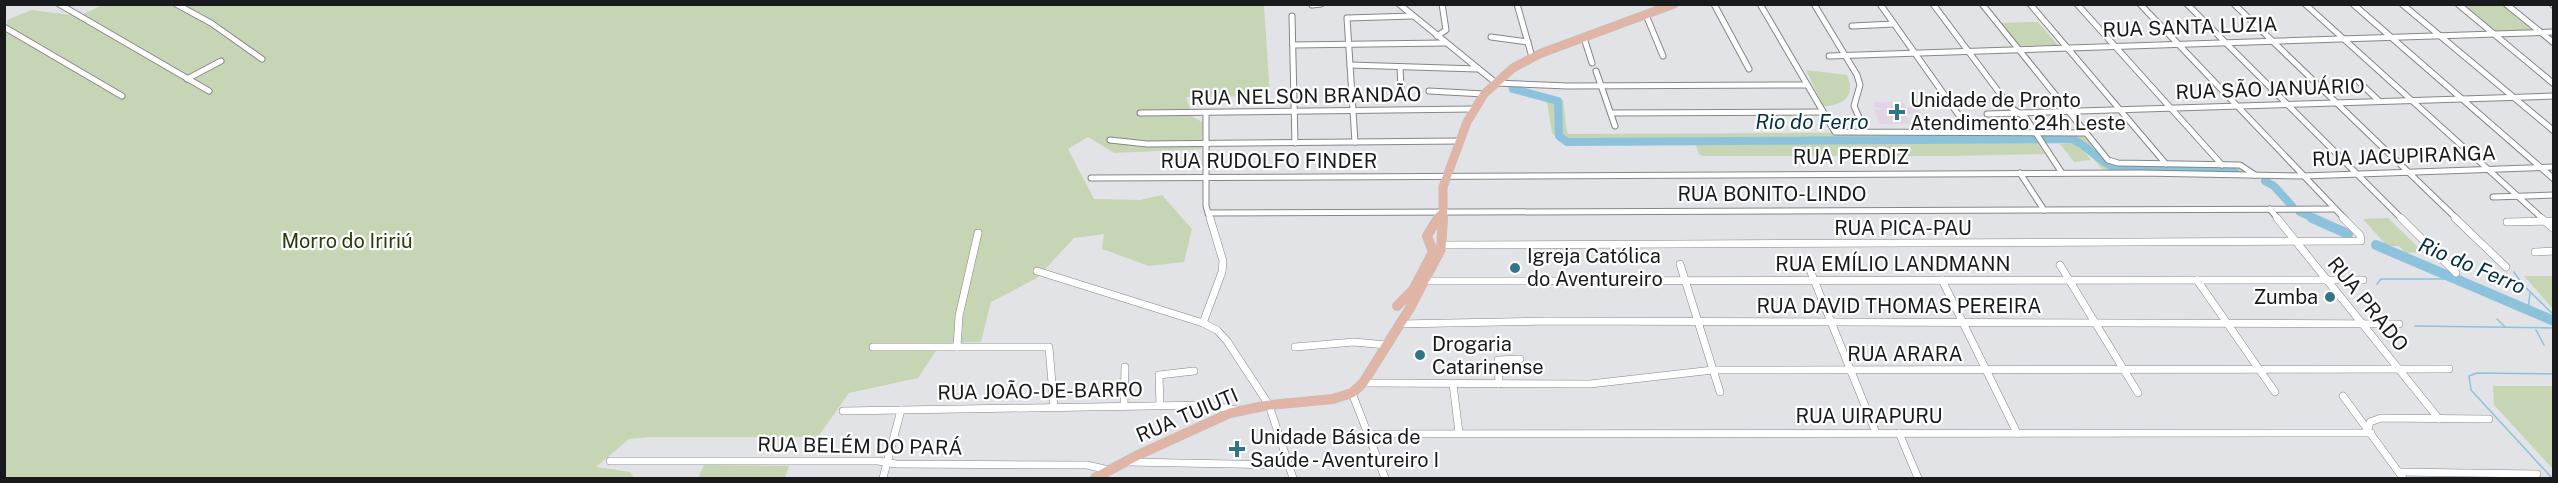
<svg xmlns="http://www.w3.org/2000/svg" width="2558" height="483" font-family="'Public Sans',sans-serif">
<rect width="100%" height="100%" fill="#e2e3e6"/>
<polygon fill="#e2d4e7" points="1873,102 1903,102 1906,107 1917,107 1921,114 1907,114 1907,119 1912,124 1880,124 1874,110 1884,109 1875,107"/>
<g fill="#c6d6b4">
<polygon points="105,4 1264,5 1270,96 1186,97 1193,117 1204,123 1201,149 1114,153 1088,137 1068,149 1094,199 1140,200 1162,195 1192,229 1184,262 1149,266 1102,249 1104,234 1074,238 1037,278 991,302 981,342 941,343 918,378 849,393 818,437 649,437 629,439 596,467 630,472 634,478 5,478 4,32 8,29 7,20 31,10 79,16"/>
<polygon points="2461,5 2502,5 2535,31 2494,32"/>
<polygon points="2038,22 2058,45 2019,46 1999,23"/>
<path d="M1806,70L1847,75C1856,96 1843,106 1823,106Z"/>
<polygon points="1510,86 1560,98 1563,100 1567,132 1569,134 1963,132 1993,136 2032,135 2045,154 1954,156 1703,156 1699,154 1696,146 1690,142 1561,142 1552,133 1547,102 1513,92 1507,87"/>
<polygon points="2081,135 2088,139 2106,161 2240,166 2248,173 2108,170 2101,168 2081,143 2049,142 2045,141 2042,137"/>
<polygon points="2078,143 2091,160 2074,162 2060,144"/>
<polygon points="2388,218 2423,252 2406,253 2399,246 2387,246 2363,219"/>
<polygon points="2524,276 2553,276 2553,309"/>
<polygon points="2493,386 2553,386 2553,469 2494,405"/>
<polygon points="704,465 789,466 785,478 698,478"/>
</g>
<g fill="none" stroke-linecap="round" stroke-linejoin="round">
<g stroke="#8cc2db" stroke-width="1.5">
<polyline points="2514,272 2523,285 2554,315"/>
<polyline points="2377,284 2381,279 2454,279"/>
<polyline points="2528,310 2530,293"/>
<polyline points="2497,319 2505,327"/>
<polyline points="2415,326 2554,328"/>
<polyline points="2536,330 2544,345"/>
<polyline points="2552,478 2471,390 2469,376 2477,373 2554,374"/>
</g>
<g stroke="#8cc2db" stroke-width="8">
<path d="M1513,89L1558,101L1559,136L1567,142L2072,139C2089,146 2098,162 2116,168L2235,172"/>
<polyline points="2265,181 2274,186 2292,206"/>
<polyline points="2300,212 2316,219"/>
</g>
<g stroke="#8cc2db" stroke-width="10">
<polyline points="2312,218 2348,234"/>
<polyline points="2376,245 2554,321"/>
</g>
<defs>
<g id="minor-far1">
<polyline points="59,4 209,91"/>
<polyline points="176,4 211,23 262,59"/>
<polyline points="1399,4 1496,83 1568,86 1807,85"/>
<polyline points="1517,4 1532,57"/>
<polyline points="1714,4 1749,69"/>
<polyline points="1760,4 1835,132 2085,133"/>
<polyline points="1814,4 1857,75 1860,85 1854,106 1865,131"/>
<polyline points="1880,4 1970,131"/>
<polyline points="1933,4 2010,107 2026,118 2062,173"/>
<polyline points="1982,4 2108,160 2118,163 2240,165 2255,175"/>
<polyline points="2030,4 2166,164"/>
<polyline points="2077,4 2222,165"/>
<polyline points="2140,4 2345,219"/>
<polyline points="2187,4 2402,219"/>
<polyline points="2234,4 2457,219"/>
<polyline points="2305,4 2543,219"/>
<polyline points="2353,4 2554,179"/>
<polyline points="2402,4 2554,131"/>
<polyline points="2458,4 2554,84"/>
<polyline points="2506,4 2554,43"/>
<polyline points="2552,4 2554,6"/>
<polyline points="1312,5 1321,4"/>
<polyline points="1646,15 1663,56"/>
<polyline points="1292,16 1295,143"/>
<polyline points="1852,26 1894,24"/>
<polyline points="4,27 122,96"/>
<polyline points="1437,36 1446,30 1442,4"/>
<polyline points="1491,37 1528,42"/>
<polyline points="1584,38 1592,63"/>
<polyline points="1293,45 1445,43"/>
<polyline points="1829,56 2554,32"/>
<polyline points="1350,65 1477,69"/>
<polyline points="1400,67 1401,88"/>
<polyline points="1596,71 1615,126"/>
<polyline points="187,79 221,61"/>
<polyline points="2359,82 2379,101"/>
<polyline points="1429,91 1484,94"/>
<polyline points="1140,113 1473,109"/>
<polyline points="1206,113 1206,206 1210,219"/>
<polyline points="1611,113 1823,112"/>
<polyline points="1987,114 2554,96"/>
<polyline points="1110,140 1147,144 1459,141"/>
<polyline points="1355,142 1347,18 1413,16"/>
<polyline points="2020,173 2044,210"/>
<polyline points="1091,178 2141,173 2303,176 2554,167"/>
<polyline points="2493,197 2554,195"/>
<polyline points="2270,209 2278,219"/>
<polyline points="1208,213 2335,209"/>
</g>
<g id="minor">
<polyline points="2277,218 2439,419"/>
<polyline points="2401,218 2456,273"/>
<polyline points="2455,218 2506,267"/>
<polyline points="2541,218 2554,229"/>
<polyline points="2507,222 2554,221"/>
<polyline points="1442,245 2361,241 2360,235 2343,218"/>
<polyline points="2535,252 2554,251"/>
<polyline points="1680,264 1720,392"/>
<polyline points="1808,265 1876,433"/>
<polyline points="2060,265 2138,393"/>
<polyline points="1037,271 1203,323 1217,330 1227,341 1269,405 1293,478"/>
<polyline points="1942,280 2017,433"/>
<polyline points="2197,280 2275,392"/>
<polyline points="1424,281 2363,280"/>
<polyline points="1203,323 1222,272 1223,261 1210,218"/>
<polyline points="1399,324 1546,321 2399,324"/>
<polyline points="873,347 1049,347 1054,407"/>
<polyline points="957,347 959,316 978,233"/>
<polyline points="1295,347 1354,342 1386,345"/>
<polyline points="1363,383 1590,384 1713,370 2449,369"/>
<polyline points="1453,384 1459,433"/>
<polyline points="1499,384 1498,360 1520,359"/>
<polyline points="1352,393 1385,478"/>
<polyline points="2343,396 2403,478"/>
<polyline points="1160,405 1159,375 1194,371"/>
<polyline points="1124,406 1125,367"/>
<polyline points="843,411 1208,405 1237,410"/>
<polyline points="2368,429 2370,422 2381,418 2489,419"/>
<polyline points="1899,433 1918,478"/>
<polyline points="1368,434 2371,433"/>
<polyline points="610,461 878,461 896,464 1087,465 1109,470"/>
<polyline points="1128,462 1289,465"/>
<polyline points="2399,472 2537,474"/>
<polyline points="883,478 901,410"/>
</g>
<g id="major-far1">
<polyline points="1437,219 1440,215"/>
<polyline points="1443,219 1443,187 1467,122 1484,94 1513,68 1539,54 1674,4"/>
</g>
<g id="major">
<polyline points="1397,306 1413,290 1433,252 1427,236 1438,218"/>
<polyline points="1095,478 1138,455 1230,413 1269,405 1333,399 1352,393 1363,383 1410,308 1441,249 1443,218"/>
</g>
</defs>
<use href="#minor-far1" stroke="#858688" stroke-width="7"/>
<use href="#minor" stroke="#858688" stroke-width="8"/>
<use href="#major-far1" stroke="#bfbfbf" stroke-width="9"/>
<use href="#major" stroke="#bfbfbf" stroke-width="10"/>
<use href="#minor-far1" stroke="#fff" stroke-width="5"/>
<use href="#minor" stroke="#fff" stroke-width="7"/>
<use href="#major-far1" stroke="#e1b5a6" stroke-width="8"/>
<use href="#major" stroke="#e1b5a6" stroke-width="9"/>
</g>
<g fill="#327686" stroke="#fff" stroke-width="2">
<path d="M1894 103h6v6h6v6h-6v6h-6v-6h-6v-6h6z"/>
<circle cx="1515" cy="268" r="6"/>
<circle cx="2330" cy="297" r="6"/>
<circle cx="1420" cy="355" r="6"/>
<path d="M1234 440h6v6h6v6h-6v6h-6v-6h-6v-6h6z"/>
</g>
<g text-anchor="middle" stroke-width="4.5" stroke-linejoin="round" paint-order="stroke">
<g font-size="20" fill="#191a1b" stroke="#fff">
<text transform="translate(2190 27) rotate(-2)" y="7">RUA SANTA LUZIA</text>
<text transform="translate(2270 89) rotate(-2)" y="7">RUA SÃO JANUÁRIO</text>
<text transform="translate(1306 96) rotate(-1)" y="7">RUA NELSON BRANDÃO</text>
<text transform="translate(2404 156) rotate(-2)" y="7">RUA JACUPIRANGA</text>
<text x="1851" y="164">RUA PERDIZ</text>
<text x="1269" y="168">RUA RUDOLFO FINDER</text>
<text x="1772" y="201">RUA BONITO-LINDO</text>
<text x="1903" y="235">RUA PICA-PAU</text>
<text x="1893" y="271">RUA EMÍLIO LANDMANN</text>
<text transform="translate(2368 304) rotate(51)" y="7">RUA PRADO</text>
<text x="1899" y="313">RUA DAVID THOMAS PEREIRA</text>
<text x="1905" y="361">RUA ARARA</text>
<text transform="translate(1040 391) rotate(-1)" y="7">RUA JOÃO-DE-BARRO</text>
<text transform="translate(1187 415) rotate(-23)" y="7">RUA TUIUTI</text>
<text x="1869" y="423">RUA UIRAPURU</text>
<text transform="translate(860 446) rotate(1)" y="7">RUA BELÉM DO PARÁ</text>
</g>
<g font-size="20" fill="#191a1b" stroke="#fff" text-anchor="start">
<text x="1910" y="107">Unidade de Pronto<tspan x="1910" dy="23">Atendimento 24h Leste</tspan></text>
<text x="1527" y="263">Igreja Católica<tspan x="1527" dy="23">do Aventureiro</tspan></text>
<text x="2318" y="304" text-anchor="end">Zumba</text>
<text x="1432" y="351">Drogaria<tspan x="1432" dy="23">Catarinense</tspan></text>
<text x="1250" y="444">Unidade Básica de<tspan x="1250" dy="23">Saúde - Aventureiro I</tspan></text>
</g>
<g font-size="20" fill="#283b09" stroke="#fff">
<text x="347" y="248">Morro do Iririú</text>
</g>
<g font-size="21" font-style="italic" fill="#003042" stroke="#fff">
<text x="1812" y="129">Rio do Ferro</text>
<text transform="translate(2472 266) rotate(23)" y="7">Rio do Ferro</text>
</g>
</g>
<rect width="2558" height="483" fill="none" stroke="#191a1b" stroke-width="12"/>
</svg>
